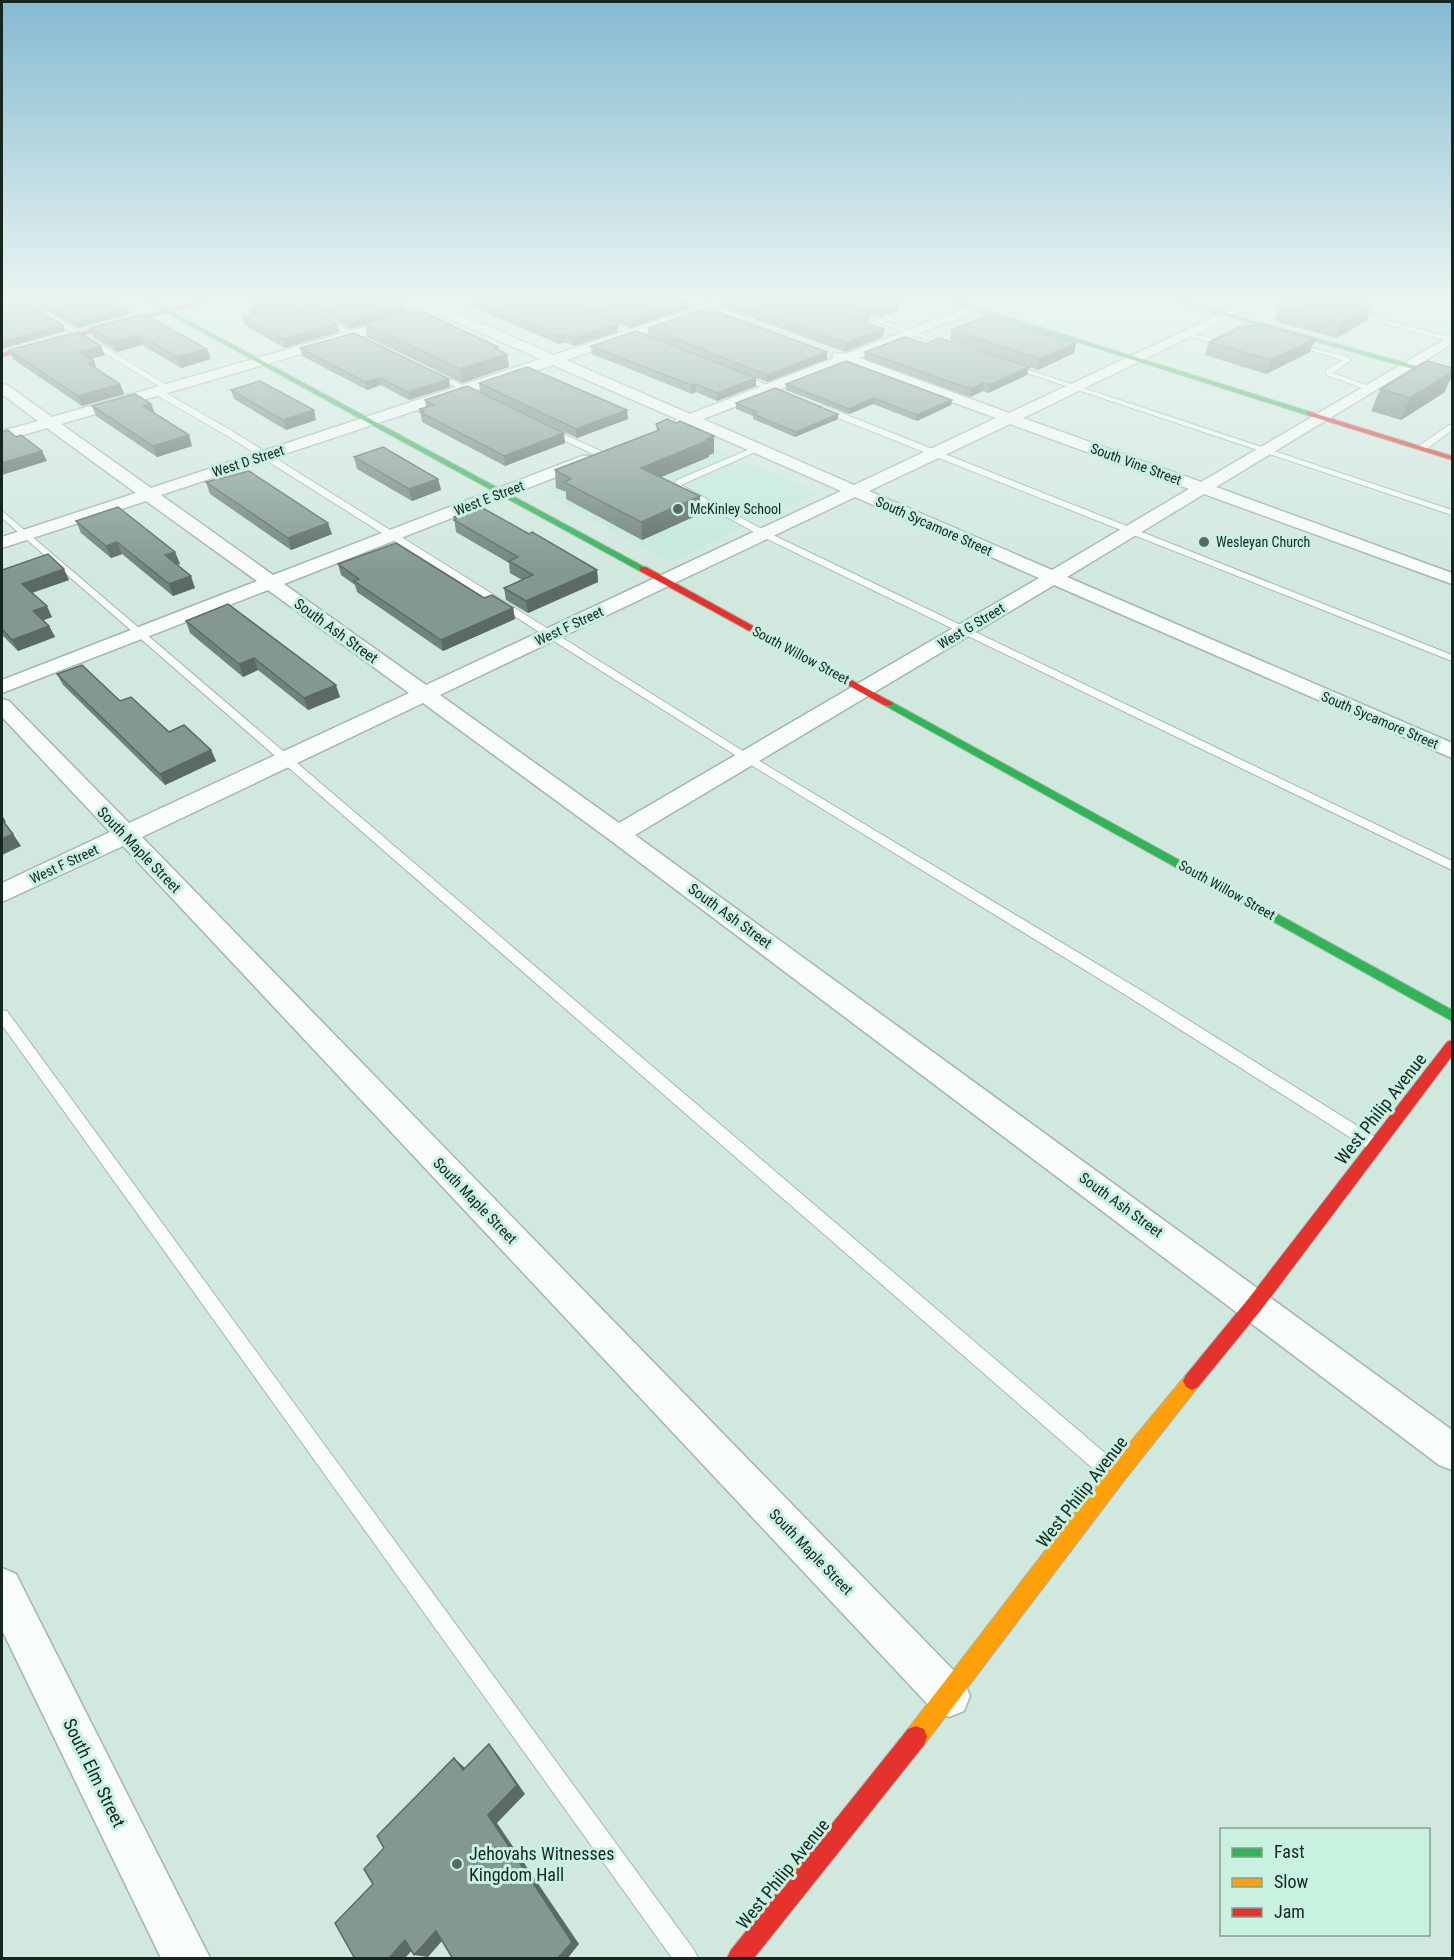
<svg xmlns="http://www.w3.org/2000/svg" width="1454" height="1960" font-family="'Roboto Condensed',sans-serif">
<rect width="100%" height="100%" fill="#d1e8df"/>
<polygon fill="#c3e9da" points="686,434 818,493 671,562 540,492"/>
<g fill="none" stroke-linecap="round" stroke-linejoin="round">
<defs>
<g id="lane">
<polygon points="40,311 44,311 172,388 165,390 40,313"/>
<polygon points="850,311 854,311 953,345 948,346 850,313"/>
<polygon points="1351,311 1452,338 1452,342 1349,314"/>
<polygon points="319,318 323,318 366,339 361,340 319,320"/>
<polygon points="599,320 603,320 645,337 640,338 599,322"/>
<polygon points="1188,332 1216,340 1229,335 1232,337 1216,344 1186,335"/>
<polygon points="1292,343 1351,358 1351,360 1332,373 1375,388 1368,390 1326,375 1326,370 1343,360 1292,345"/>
<polygon points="1011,364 1452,510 1452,515 1009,367"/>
<polygon points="432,372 436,372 480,394 473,396 432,374"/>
<polygon points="738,375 742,375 785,392 778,394 738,377"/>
<polygon points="153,389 159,389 232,431 751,756 1142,991 1380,1140 1383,1145 1380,1150 1375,1151 1370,1150 1132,999 743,760 226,435 153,393"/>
<polygon points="818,406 824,406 1452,655 1452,661 818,410"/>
<polygon points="1449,425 1452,425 1452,430 1425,450 1419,450 1419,446"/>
<polygon points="550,428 603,452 604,454 597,456 547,432 546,430"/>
<polygon points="755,447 762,449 681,485 767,532 1452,861 1452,870 761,536 672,486 677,480"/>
<polygon points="2,511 1119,1465 1121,1472 1119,1479 1112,1481 1105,1479 2,518"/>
<polygon points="2,1010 7,1011 694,1950 698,1958 672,1958 2,1025"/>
</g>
<g id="street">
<path d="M410,300H426L440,306L460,300H479L477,303L451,310L554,355L677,314H687L688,317L687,320L566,360L690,414L834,358L832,356L834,353L846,354L986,300H1003L859,358L1009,413L1250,300H1266L1023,418L1201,482L1452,335V344L1216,487L1452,573V584L1204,494L1067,577L1452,743V758L1054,585L635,835L1452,1430V1470L1439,1465L610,840L423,703L142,837L964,1681L970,1696L964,1711L949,1717L934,1711L123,846L2,902V883L110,832L2,717V699L9,701L129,823L409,693L268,590L2,693V680L257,581L146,501L2,548V537L136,493L47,428L2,441V431L38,421L2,394V384L7,385L52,417L427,309ZM438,314L541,359L151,488L61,424ZM846,363L996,418L854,485L703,419ZM553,365L677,419L674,422L677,425L689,424L841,491L426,685L284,584L594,462L596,459L594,456H582L273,575L161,495ZM1010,424L1189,489L1052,570L869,491ZM855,497L1039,578L619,823L440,695Z"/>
<polygon points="677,300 694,300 746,318 747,321 741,325 736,324 679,303"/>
<polygon points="1427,300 1452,301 1452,309 1429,303"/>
<polygon points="2,1568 16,1574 210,1958 161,1958 2,1630"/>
</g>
<g id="fast">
<polygon points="143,300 150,300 648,569 640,571"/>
<polygon points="945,300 954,300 1314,413 1307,415"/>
<polygon points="1169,300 1179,300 1452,376 1452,380"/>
<polygon points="888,700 1452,1010 1452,1021 884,705 884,701"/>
</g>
<polygon id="slow" points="1192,1372 1198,1375 1201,1381 1198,1387 1123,1482 924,1745 916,1748 908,1745 905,1737 908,1729 1109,1468 1186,1375"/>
<g id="jam">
<polygon points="204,300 214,300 2,357 2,353"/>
<polygon points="1307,411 1452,456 1452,460 1307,415"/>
<polygon points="640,567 646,567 893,703 892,705 884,705 640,571"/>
<polygon points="1452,1040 1452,1056 1261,1310 1198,1387 1192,1390 1186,1387 1183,1381 1186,1375 1249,1298 1447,1042"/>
<polygon points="916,1726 924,1729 927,1737 924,1745 754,1958 727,1958 731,1950 908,1729"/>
</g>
</defs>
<use href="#lane" stroke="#a4b6af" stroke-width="2"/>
<use href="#street" stroke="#a4b6af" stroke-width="3"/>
<use href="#fast" stroke="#a4b6af" stroke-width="2"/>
<use href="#slow" stroke="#a4b6af" stroke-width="2"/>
<use href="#jam" stroke="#a4b6af" stroke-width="2"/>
<use href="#lane" fill="#f8fcfa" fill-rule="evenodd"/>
<use href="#street" fill="#f8fcfa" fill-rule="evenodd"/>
<use href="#fast" fill="#30b455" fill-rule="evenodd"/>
<use href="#slow" fill="#ff9f0a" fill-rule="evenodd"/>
<use href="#jam" fill="#e5322d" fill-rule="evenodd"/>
</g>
<g fill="#70837c">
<polygon points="2,300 113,300 128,308 130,314 77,328 45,309 40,309 40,311 65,331 4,305 2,303"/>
<polygon points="242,300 287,300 339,332 285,348 244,325 242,317 251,315 250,309 257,307"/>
<polygon points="291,300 408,300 404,313 507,354 509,367 462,383 367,337 365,325 350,329"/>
<polygon points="471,300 557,300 618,332 574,346 565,342 559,344 472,307"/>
<polygon points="559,300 687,300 689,301 689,309 630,328"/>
<polygon points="700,300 890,300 897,311 880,317 870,314 869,321 865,323 883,337 845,352 720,306 718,302 708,303"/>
<polygon points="1278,306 1372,306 1366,321 1336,338 1274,321"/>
<polygon points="144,314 207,349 211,359 181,368 142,345 117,352 94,338 90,328"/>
<polygon points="648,328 827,359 767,382 648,335"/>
<polygon points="952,330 1076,343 1074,353 1038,370 950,340"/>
<polygon points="1209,342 1310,352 1266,374 1205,355"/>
<polygon points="925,344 1029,367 1027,375 988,393 983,391 970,397 864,359 865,352"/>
<polygon points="591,346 756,386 717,401 696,392 692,394 592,354"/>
<polygon points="300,348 449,379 450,387 409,400 381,385 367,390 302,356"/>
<polygon points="9,350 105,355 91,359 94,361 97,369 120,384 124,394 82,406 13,359"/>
<polygon points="479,383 628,419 577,438 480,392"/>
<polygon points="786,384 952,400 951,405 917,421 873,404 849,414 786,390"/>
<polygon points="1380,389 1445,392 1401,420 1371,411"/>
<polygon points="231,390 316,420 286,430 234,399"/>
<polygon points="425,400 565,443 505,466 422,422 420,409 426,407"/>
<polygon points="736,403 838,414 838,419 795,437 753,419 753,416 736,409"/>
<polygon points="151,404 155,413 192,446 157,457 96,416 92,406"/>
<polygon points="656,424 714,453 709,455 709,457 661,477 700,496 700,514 642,540 566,499 566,492 556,488 555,470 657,431"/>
<polygon points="354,457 438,479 441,490 412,501 357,469"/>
<polygon points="206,482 332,534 291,550 210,494"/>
<polygon points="454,517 529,534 597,570 598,582 528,613 506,600 504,588 522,580 510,573 509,563 456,532"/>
<polygon points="76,521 175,552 180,564 177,565 195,588 173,596 122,554 111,558 81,533"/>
<polygon points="338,564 484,598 513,608 515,619 443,651 357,592 355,585 341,575"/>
<polygon points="2,570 69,580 32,593 52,617 43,620 49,626 55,637 18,651 2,635"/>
<polygon points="186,621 340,697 308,710 258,670 243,677 190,633"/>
<polygon points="57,674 120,701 169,732 211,750 216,761 165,785 63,685"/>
</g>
<g fill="#5b6a65">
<polygon points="404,300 408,300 404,313 350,329 349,321"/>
<polygon points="689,301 689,309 630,328 629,320"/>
<polygon points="898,303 897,311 880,317 881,309"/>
<polygon points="1372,306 1366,321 1336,338 1341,323"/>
<polygon points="128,308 130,314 77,328 74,322"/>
<polygon points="870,313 869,321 854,327 855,319"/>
<polygon points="337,324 339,332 285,348 283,339"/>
<polygon points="618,324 618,332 574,346 573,338"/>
<polygon points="63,325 65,331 2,349 2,342"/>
<polygon points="884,329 883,337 845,352 846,343"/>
<polygon points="565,334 565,342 559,344 558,336"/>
<polygon points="139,335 142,345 117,352 113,342"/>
<polygon points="1315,339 1310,352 1266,374 1271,360"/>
<polygon points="1076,343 1074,353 1038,370 1040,359"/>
<polygon points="101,346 105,355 83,361 79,352"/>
<polygon points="498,347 499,357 507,354 509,367 462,383 460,369 494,348"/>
<polygon points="207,349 211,359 181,368 177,357"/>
<polygon points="827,352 827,359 767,382 767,375"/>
<polygon points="94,361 97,370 87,363"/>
<polygon points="1029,367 1027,375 988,393 989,385"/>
<polygon points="1452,369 1452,374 1445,392 1401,420 1410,398"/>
<polygon points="380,378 381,385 367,390 365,382"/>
<polygon points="756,378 756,386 717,401 717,393"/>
<polygon points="449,379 450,387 409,400 408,392"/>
<polygon points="984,383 983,391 970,397 971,389"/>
<polygon points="120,384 124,394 82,406 78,396"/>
<polygon points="696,384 696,392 692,394 691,385"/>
<polygon points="874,398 873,404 849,414 849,409"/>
<polygon points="952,400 951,405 917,421 917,415"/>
<polygon points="151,404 155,414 143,406"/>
<polygon points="314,410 316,420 286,430 283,420"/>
<polygon points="627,410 628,419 577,438 576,429"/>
<polygon points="838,414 838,419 795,437 796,432"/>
<polygon points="564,433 565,443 505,466 504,456"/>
<polygon points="189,435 192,446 157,457 153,446"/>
<polygon points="714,436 714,453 709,455 709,457 642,485 641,468"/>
<polygon points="42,451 47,461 2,475 2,463"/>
<polygon points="438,479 441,490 412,501 409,489"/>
<polygon points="700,496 700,514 642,540 641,522"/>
<polygon points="328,523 332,534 291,550 288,538"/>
<polygon points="117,542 122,554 111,558 106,546"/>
<polygon points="175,552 180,564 170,567 165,555"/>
<polygon points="64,569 69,580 28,594 22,584"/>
<polygon points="597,570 598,582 528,613 526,601"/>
<polygon points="191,576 195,588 173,596 169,584"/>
<polygon points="47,606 52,617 39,622 33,611"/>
<polygon points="513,608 515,619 443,651 441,640"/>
<polygon points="49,626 55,637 18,651 12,640"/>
<polygon points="254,658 258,670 243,677 239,664"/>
<polygon points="336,685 340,697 308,710 304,698"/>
<polygon points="211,750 216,761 165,785 160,774"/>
<polygon points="2,815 6,822 2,824"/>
<polygon points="13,834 21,846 2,855 2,839"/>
<polygon points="489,1744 498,1755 525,1794 497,1823 579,1944 567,1959 557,1959 488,1815"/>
<polygon points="454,1758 465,1768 473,1780 463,1770"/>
<polygon points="436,1931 448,1934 428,1957 414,1955"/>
<polygon points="405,1940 419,1943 404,1959 388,1959"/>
</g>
<g fill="#829890" stroke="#5b6a65" stroke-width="1.5">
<polygon points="3,300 113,300 128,308 74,322 43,303 38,303 36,309 63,325 2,342 2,306 9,304"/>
<polygon points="256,300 287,300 337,324 283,339 242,317 257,313 250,309 266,305"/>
<polygon points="305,300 404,300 402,305 349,321"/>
<polygon points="474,300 557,300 618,324 573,338 565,334 558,336"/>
<polygon points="578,300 687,300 689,301 629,320"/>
<polygon points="724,300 829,300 870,313 855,319 884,329 846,343"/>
<polygon points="853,300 890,300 898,303 881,309"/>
<polygon points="1291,300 1348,300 1372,306 1341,323 1278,306"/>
<polygon points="707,308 827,352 767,375 648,328"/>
<polygon points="417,309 498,347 494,348 507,354 460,369 365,324"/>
<polygon points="144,314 207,349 177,357 139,335 113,342 90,328"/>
<polygon points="989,315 1076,343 1040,359 952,330"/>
<polygon points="1262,324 1315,339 1271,360 1209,342 1240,327"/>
<polygon points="636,331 756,378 717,393 696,384 691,385 591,346"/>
<polygon points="78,332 101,346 79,352 94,361 87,363 120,384 78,396 9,350"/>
<polygon points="354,333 449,379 408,392 380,378 365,382 300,348"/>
<polygon points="904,337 925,344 940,338 1029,367 989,385 984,383 971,389 865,352"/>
<polygon points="846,361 952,400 917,415 874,398 849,409 786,384"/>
<polygon points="1427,361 1452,368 1451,370 1452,370 1452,372 1410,398 1380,389"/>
<polygon points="527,367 627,410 576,429 479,383"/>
<polygon points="260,381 314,410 283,420 231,390"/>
<polygon points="467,386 564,433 504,456 420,412 424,411 420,409 434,405 425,400"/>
<polygon points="775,388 838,414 796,432 753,414 757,412 736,403"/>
<polygon points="135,394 151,404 143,406 189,435 153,446 92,406"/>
<polygon points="667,419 675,423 680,421 714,436 706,439 709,440 641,468 700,496 641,522 564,482 571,479 555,470 659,430 656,424"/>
<polygon points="8,430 16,437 21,435 42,451 2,463 2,432"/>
<polygon points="383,447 438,479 409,489 354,457"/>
<polygon points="249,471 328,523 288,538 206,482"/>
<polygon points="118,507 175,552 165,555 191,576 169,584 117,542 106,546 76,521"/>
<polygon points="481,507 529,534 532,532 597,570 526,601 504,588 533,575 509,561 518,557 454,520 456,519 454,517"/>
<polygon points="396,543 484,598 492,595 513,608 441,640 354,581 359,579 338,564"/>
<polygon points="48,554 64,569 22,584 47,606 33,611 49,626 12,640 2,629 2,570"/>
<polygon points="228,604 336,685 304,698 254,658 239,664 186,621"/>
<polygon points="82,665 120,701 131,697 169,732 184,725 211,750 160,774 57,674"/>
<polygon points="2,820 13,834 2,839"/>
<polygon points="489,1744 517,1785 488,1815 572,1942 557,1959 453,1959 436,1931 414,1955 405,1940 388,1959 355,1959 335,1923 373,1884 364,1869 384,1848 377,1836 454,1758 463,1770"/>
</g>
<linearGradient id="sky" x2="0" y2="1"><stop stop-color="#85bad1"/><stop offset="0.52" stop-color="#eaf5f1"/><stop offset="1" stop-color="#eaf5f1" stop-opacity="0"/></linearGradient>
<rect width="1454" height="574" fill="url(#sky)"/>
<g fill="#576a63" stroke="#c8f1e0" stroke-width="2">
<circle cx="678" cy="509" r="6"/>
<circle cx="1204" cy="542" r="6"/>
<circle cx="457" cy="1864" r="6"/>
</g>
<g text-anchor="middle" stroke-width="6" stroke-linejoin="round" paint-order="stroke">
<g font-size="14" fill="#162620" stroke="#c8f1e0">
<text transform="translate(248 461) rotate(-18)" y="5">West D Street</text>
<text transform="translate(1136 464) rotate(20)" y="5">South Vine Street</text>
<text transform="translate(489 498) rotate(-21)" y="5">West E Street</text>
<text transform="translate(934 526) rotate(24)" y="5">South Sycamore Street</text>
<text transform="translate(569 626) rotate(-25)" y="5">West F Street</text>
<text transform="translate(971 626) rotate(-31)" y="5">West G Street</text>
<text transform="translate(801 655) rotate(28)" y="5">South Willow Street</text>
<text transform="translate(1380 720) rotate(23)" y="5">South Sycamore Street</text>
<text transform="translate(64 864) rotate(-25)" y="5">West F Street</text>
<text transform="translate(1227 890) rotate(29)" y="5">South Willow Street</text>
</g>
<g font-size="14" fill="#162620" stroke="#c8f1e0" text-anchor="start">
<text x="690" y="514">McKinley School</text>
<text x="1216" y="547">Wesleyan Church</text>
</g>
<g font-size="15" fill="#162620" stroke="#c8f1e0">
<text transform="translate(336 631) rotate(36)" y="5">South Ash Street</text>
<text transform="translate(139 850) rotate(46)" y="5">South Maple Street</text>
<text transform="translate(730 916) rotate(36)" y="5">South Ash Street</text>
<text transform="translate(475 1201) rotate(46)" y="5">South Maple Street</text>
<text transform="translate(1121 1205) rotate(36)" y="5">South Ash Street</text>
<text transform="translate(811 1552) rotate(46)" y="5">South Maple Street</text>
</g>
<g font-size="18" fill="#162620" stroke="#c8f1e0">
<text transform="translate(1381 1109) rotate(-52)" y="6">West Philip Avenue</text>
<text transform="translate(1082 1492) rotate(-52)" y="6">West Philip Avenue</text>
<text transform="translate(94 1773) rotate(64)" y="6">South Elm Street</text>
<text transform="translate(783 1874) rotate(-51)" y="6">West Philip Avenue</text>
</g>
<g font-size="18" fill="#162620" stroke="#c8f1e0" text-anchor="start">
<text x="469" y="1860">Jehovahs Witnesses<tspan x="469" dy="21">Kingdom Hall</tspan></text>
</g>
</g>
<rect width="1454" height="1960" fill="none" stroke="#162620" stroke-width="6"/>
<rect x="1220" y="1828" width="210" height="108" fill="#c8f1e0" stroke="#81a093" stroke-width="1.5"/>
<rect x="1232" y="1848" width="30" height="9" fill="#30b455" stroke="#81a093" stroke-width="1.5"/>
<text x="1274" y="1858" font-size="18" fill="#162620">Fast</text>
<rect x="1232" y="1878" width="30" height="9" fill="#ff9f0a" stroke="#81a093" stroke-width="1.5"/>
<text x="1274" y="1888" font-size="18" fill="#162620">Slow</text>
<rect x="1232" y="1908" width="30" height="9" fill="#e5322d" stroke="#81a093" stroke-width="1.5"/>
<text x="1274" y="1918" font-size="18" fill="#162620">Jam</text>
</svg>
